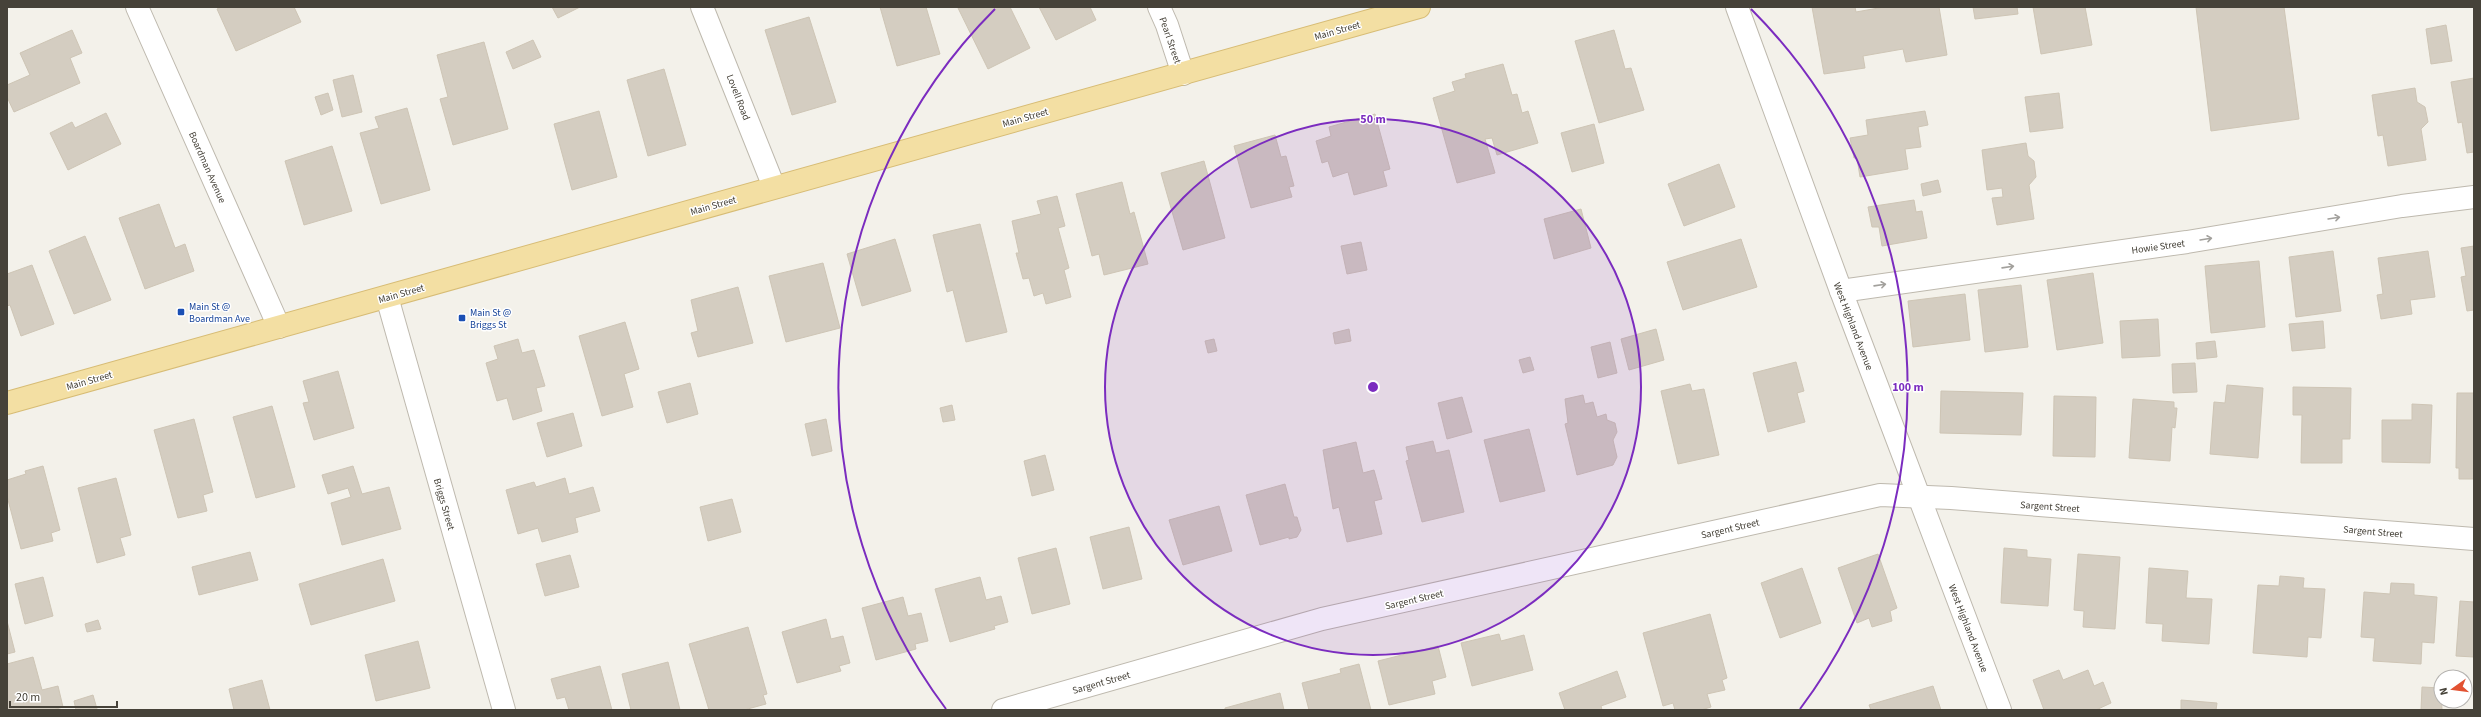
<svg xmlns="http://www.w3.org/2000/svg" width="2481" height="717" font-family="'Source Sans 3',sans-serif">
<rect width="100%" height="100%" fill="#f3f1ea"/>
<g fill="#d4cdc1" stroke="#cec5b5">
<polygon points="221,7 294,7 301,22 236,51 217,9"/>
<polygon points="552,7 580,7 558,18"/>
<polygon points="880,7 926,7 940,54 897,66"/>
<polygon points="1010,7 1030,48 988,69 958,8"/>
<polygon points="1039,7 1090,7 1096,20 1056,40"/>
<polygon points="1812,7 1855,7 1856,12 1884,7 1939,7 1947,55 1906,62 1903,49 1863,56 1865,68 1824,74"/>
<polygon points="1973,7 2017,7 2018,14 1975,19"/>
<polygon points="2033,7 2085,7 2092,45 2041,54"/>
<polygon points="2196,7 2284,7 2299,119 2211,131"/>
<polygon points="809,17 836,102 792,115 765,30"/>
<polygon points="2446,25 2452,61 2431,64 2426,29"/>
<polygon points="72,30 82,53 70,58 80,83 14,112 7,97 7,85 30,75 20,53"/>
<polygon points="1614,30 1625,69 1631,68 1644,110 1599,123 1575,41"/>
<polygon points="533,40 541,57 513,69 506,52"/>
<polygon points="484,42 508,129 453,145 440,99 448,97 437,55"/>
<polygon points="1503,64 1512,95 1517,94 1522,113 1528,111 1538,143 1497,155 1492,138 1485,139 1495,173 1457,183 1433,98 1455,91 1452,82 1466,78 1465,74"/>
<polygon points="664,69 686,145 648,156 627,80"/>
<polygon points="353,75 362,112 342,117 333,80"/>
<polygon points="2474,78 2474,152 2467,153 2462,122 2458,123 2451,82"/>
<polygon points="2415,88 2417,102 2425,107 2428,122 2421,129 2426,160 2388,166 2383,135 2378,136 2372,95"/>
<polygon points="328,93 333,110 321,115 315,97"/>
<polygon points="2059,93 2063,128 2030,132 2025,97"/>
<polygon points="407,108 430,190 381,204 360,133 379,128 375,117"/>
<polygon points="599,111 617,177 572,190 554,124"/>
<polygon points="1925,111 1928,125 1918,127 1921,147 1905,149 1908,169 1860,177 1857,158 1854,158 1850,138 1868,135 1866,120"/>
<polygon points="106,113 121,144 68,170 50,133 72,122 75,128"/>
<polygon points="1375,114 1390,169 1383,171 1387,186 1354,195 1348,172 1333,177 1328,161 1322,163 1316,141 1331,136 1329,127"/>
<polygon points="1594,124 1604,163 1572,172 1561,133"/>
<polygon points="1275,135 1281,157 1286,156 1294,186 1289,187 1292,197 1251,208 1234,146"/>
<polygon points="2026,143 2028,156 2034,161 2036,177 2029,185 2034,219 1997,225 1992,198 2003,197 2002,188 1987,190 1982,150"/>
<polygon points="332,146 352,211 304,225 285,161"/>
<polygon points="1204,161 1225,238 1183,250 1161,173"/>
<polygon points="1719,164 1735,207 1684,226 1668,184"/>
<polygon points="1938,180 1941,192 1923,196 1921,184"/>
<polygon points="1122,182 1130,214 1134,212 1148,264 1104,275 1099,254 1092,256 1076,194"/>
<polygon points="1057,196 1065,226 1058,228 1069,268 1064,270 1071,297 1046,304 1043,293 1034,296 1029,278 1023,279 1016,253 1019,253 1012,221 1041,214 1037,201"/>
<polygon points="1914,200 1916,212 1922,211 1927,238 1882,246 1879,227 1872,227 1868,207"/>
<polygon points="159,204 175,248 185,244 194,271 145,289 119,218"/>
<polygon points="1581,209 1591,248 1554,259 1544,219"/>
<polygon points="980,224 1007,332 966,342 953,290 947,292 933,235"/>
<polygon points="85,236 111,300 74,314 49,251"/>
<polygon points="895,239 911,291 862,306 847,254"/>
<polygon points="1741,239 1757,287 1683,310 1667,262"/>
<polygon points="1361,242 1367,270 1347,274 1341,246"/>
<polygon points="2474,246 2474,310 2467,311 2461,277 2466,276 2461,248"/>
<polygon points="2333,251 2341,311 2296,317 2289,257"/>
<polygon points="2428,251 2435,297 2410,300 2412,314 2381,319 2377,295 2383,294 2378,258"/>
<polygon points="2259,261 2265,327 2211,333 2205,266"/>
<polygon points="823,263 840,328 786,342 769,276"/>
<polygon points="32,265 54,324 21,336 10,305 7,306 7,274"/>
<polygon points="2093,273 2103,343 2057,350 2047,280"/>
<polygon points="2021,285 2028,347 1985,352 1978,290"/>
<polygon points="738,287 753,343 698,357 691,333 698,331 691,300"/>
<polygon points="1965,294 1970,340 1913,347 1908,301"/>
<polygon points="2158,319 2160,356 2122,358 2120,321"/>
<polygon points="2323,321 2325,348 2292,351 2289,324"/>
<polygon points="625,322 639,369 624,374 633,407 602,416 579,336"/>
<polygon points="1349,329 1351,341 1335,344 1333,333"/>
<polygon points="1656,329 1664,360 1629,370 1621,339"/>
<polygon points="518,339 522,353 534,350 545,386 536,388 542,411 513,420 507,398 497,401 486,363 498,359 494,346"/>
<polygon points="1214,339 1217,351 1208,353 1205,341"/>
<polygon points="2215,341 2217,357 2197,359 2196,343"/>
<polygon points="1610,342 1617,373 1598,378 1591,347"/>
<polygon points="1530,357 1534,370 1523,373 1519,360"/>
<polygon points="1796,362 1804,391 1797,393 1805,422 1768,432 1753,373"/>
<polygon points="2195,363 2197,392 2173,393 2172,364"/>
<polygon points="338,371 354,428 314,440 303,403 309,402 303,381"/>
<polygon points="690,383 698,414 667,423 658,392"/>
<polygon points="1690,384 1692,391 1704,389 1719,455 1678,464 1661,391"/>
<polygon points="2227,385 2263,388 2258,458 2210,454 2214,402 2225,403"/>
<polygon points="2293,387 2351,388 2350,439 2342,439 2342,463 2301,463 2302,415 2293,415"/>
<polygon points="1941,391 2023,393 2021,435 1940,433"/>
<polygon points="2457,393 2474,393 2474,479 2459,479 2459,468 2456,468"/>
<polygon points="1583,395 1585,404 1593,402 1597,417 1606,414 1607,420 1615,423 1617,432 1613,440 1617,457 1613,465 1577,475 1565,424 1568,423 1565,399"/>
<polygon points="2054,396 2096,397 2095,457 2053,456"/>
<polygon points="1462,397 1472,432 1447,439 1438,403"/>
<polygon points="2133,399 2174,402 2174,408 2177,408 2175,428 2172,427 2170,461 2129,458"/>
<polygon points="2412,404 2432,405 2430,463 2382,462 2382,420 2412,420"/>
<polygon points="952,405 955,420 943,422 940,408"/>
<polygon points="272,406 295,487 256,498 233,417"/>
<polygon points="573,413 582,446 547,457 537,423"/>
<polygon points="194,419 213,492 203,495 207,511 178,518 154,430"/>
<polygon points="826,419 832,451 812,456 805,424"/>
<polygon points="1529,429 1545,491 1500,502 1484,440"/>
<polygon points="1433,441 1436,453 1449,450 1464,512 1422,522 1406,461 1409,460 1406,447"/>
<polygon points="1356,442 1363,473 1374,470 1382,499 1374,501 1382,534 1347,542 1339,507 1333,509 1323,450"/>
<polygon points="1045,455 1054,490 1032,496 1024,461"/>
<polygon points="43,466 60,530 51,533 53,541 21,549 7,496 7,480 26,474 25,471"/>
<polygon points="353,466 362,494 389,487 401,529 342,545 331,503 351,497 348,488 328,494 322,475"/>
<polygon points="116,478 131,535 120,538 125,555 97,563 78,488"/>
<polygon points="565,478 569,494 593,487 600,511 575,518 578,532 542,542 538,528 518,534 506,490 534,482 536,487"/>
<polygon points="1285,484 1294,517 1297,517 1301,530 1297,537 1289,539 1289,537 1260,545 1246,495"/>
<polygon points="732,499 741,532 708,541 700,507"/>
<polygon points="1219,506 1232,551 1183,565 1169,520"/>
<polygon points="1129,527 1142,579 1103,589 1090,537"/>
<polygon points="1056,548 1070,604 1032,614 1018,558"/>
<polygon points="2004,548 2027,550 2027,557 2051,559 2048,606 2001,603"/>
<polygon points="250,552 258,580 199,595 192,567"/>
<polygon points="1878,554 1897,608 1890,611 1892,621 1872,627 1869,618 1857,623 1838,568"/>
<polygon points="2078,554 2120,557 2115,629 2083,627 2084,611 2074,610"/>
<polygon points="570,555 579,587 545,596 536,564"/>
<polygon points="383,559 395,601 311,625 299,584"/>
<polygon points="1802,568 1821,623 1780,638 1761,583"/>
<polygon points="2149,568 2188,571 2186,598 2212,599 2209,644 2162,641 2163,624 2146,623"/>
<polygon points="2280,576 2304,578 2303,588 2325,589 2321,638 2308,637 2307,657 2253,653 2258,585 2279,586"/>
<polygon points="43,577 53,616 25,624 15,584"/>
<polygon points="980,577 986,600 1001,596 1008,622 994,626 995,629 950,642 935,589"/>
<polygon points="2391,583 2414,584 2414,595 2437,597 2434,643 2422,642 2421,664 2373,661 2375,638 2361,637 2364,592 2390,594"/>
<polygon points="903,597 908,616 921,613 928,641 915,644 916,649 876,660 862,608"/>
<polygon points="2460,601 2474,602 2474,657 2456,656"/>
<polygon points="1710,614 1727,678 1722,680 1725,690 1707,694 1711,707 1701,710 1675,710 1673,703 1663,706 1643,633"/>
<polygon points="826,619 831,639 843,636 850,663 839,666 841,671 797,683 782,632"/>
<polygon points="98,620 101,629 87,632 85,624"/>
<polygon points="7,621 15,652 7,654"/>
<polygon points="748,627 767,694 763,695 766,704 744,710 709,710 689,644"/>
<polygon points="1499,634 1501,641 1524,635 1533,670 1472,686 1461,643"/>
<polygon points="418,641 430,688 376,701 365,655"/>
<polygon points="1438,646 1446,677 1432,681 1435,694 1389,705 1378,661"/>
<polygon points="33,657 42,690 58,686 63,707 53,710 7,710 7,664"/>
<polygon points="668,662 680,710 631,710 622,674"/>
<polygon points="1359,664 1371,710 1309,710 1302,683 1341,673 1340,669"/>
<polygon points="600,666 612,710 569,710 565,697 557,699 551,679"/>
<polygon points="2059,670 2063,680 2088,670 2094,686 2103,682 2111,703 2096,710 2044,710 2033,680"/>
<polygon points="1617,671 1626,697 1601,706 1602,710 1565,710 1559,693"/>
<polygon points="262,680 270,710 234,710 229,689"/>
<polygon points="1933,686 1941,710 1871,710 1869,705"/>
<polygon points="2422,687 2441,688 2442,710 2421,710"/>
<polygon points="1280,693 1284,710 1225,710 1225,708"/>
<polygon points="93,695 97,709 76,710 74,701"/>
<polygon points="2181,700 2217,703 2216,710 2181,710"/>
</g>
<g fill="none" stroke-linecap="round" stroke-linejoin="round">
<defs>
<g id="minor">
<polyline points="137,7 279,327"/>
<polyline points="702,7 774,187"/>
<polyline points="1159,7 1167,25 1183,74"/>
<polyline points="1737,7 1841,291 2000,710"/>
<polyline points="1841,291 2187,242 2402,206 2474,197"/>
<polyline points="387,297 504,710"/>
<polyline points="1003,710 1322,619 1880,495 1951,498 2474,539"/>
</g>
<polyline id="major" points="7,403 1419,7"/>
</defs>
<use href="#minor" stroke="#beb9ae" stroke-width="24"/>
<use href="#major" stroke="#d7bc75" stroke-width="24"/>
<use href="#minor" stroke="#fff" stroke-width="22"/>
<use href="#major" stroke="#f3dfa3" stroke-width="22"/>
</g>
<defs><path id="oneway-shaft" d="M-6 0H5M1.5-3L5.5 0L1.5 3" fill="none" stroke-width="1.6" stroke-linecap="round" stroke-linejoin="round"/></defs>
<g stroke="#a2a09c">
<use href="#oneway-shaft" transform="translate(2334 218) rotate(-9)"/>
<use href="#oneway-shaft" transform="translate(2206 239) rotate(-9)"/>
<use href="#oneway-shaft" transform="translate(2008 267) rotate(-8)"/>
<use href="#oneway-shaft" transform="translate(1880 285) rotate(-8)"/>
</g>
<circle cx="1373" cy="387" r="268" fill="#7b2cbf" fill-opacity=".12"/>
<g fill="none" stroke="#7b2cbf" stroke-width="2">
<circle cx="1373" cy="387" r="268"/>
<path d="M946 709A535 535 0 0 1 995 9M1751 9A535 535 0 0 1 1800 709"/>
</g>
<g fill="#1a4fb4" stroke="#fff" stroke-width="1.5">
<rect x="177" y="308" width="8" height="8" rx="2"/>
<rect x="458" y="314" width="8" height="8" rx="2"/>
</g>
<g text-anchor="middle" stroke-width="3" stroke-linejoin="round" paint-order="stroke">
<g font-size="10" fill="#464239" stroke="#fff">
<text transform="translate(1337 30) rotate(-16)" y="4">Main Street</text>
<text transform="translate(1171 40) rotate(71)" y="4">Pearl Street</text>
<text transform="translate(739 97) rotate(69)" y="4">Lovell Road</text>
<text transform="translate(1025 117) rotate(-16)" y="4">Main Street</text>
<text transform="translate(208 167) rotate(66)" y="4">Boardman Avenue</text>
<text transform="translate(713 205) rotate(-16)" y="4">Main Street</text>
<text transform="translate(2158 246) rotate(-8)" y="4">Howie Street</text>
<text transform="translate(401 293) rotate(-16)" y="4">Main Street</text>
<text transform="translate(1854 326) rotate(69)" y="4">West Highland Avenue</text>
<text transform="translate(89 380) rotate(-16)" y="4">Main Street</text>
<text transform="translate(445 504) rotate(74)" y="4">Briggs Street</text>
<text transform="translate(2050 506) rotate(4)" y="4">Sargent Street</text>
<text transform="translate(1730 528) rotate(-13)" y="4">Sargent Street</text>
<text transform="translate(2373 531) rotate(5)" y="4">Sargent Street</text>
<text transform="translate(1414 599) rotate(-13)" y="4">Sargent Street</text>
<text transform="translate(1969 628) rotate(69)" y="4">West Highland Avenue</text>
<text transform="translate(1101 682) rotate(-16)" y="4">Sargent Street</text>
</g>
<g font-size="10" fill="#164399" stroke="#fff" text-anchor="start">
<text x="189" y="310">Main St @<tspan x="189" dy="12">Boardman Ave</tspan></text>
<text x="470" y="316">Main St @<tspan x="470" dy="12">Briggs St</tspan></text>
</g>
</g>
<circle cx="1373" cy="387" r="6" fill="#7b2cbf" stroke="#fff" stroke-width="2"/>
<g font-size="12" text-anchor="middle" font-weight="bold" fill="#7b2cbf" stroke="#fff" stroke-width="3" stroke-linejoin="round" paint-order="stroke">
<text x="1373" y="123">50 m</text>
<text x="1908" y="391">100 m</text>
</g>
<rect width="2481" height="717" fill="none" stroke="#464239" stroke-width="16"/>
<g transform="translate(2453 689) rotate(256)"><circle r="19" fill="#ffffff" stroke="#b5b3b0"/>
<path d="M0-3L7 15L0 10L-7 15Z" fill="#e25232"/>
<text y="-6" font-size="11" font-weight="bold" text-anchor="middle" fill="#464239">N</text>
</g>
<path d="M10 701v6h107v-6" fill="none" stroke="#464239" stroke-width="2"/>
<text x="16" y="701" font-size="12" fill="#464239" stroke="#ffffff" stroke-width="3" paint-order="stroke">20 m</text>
</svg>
